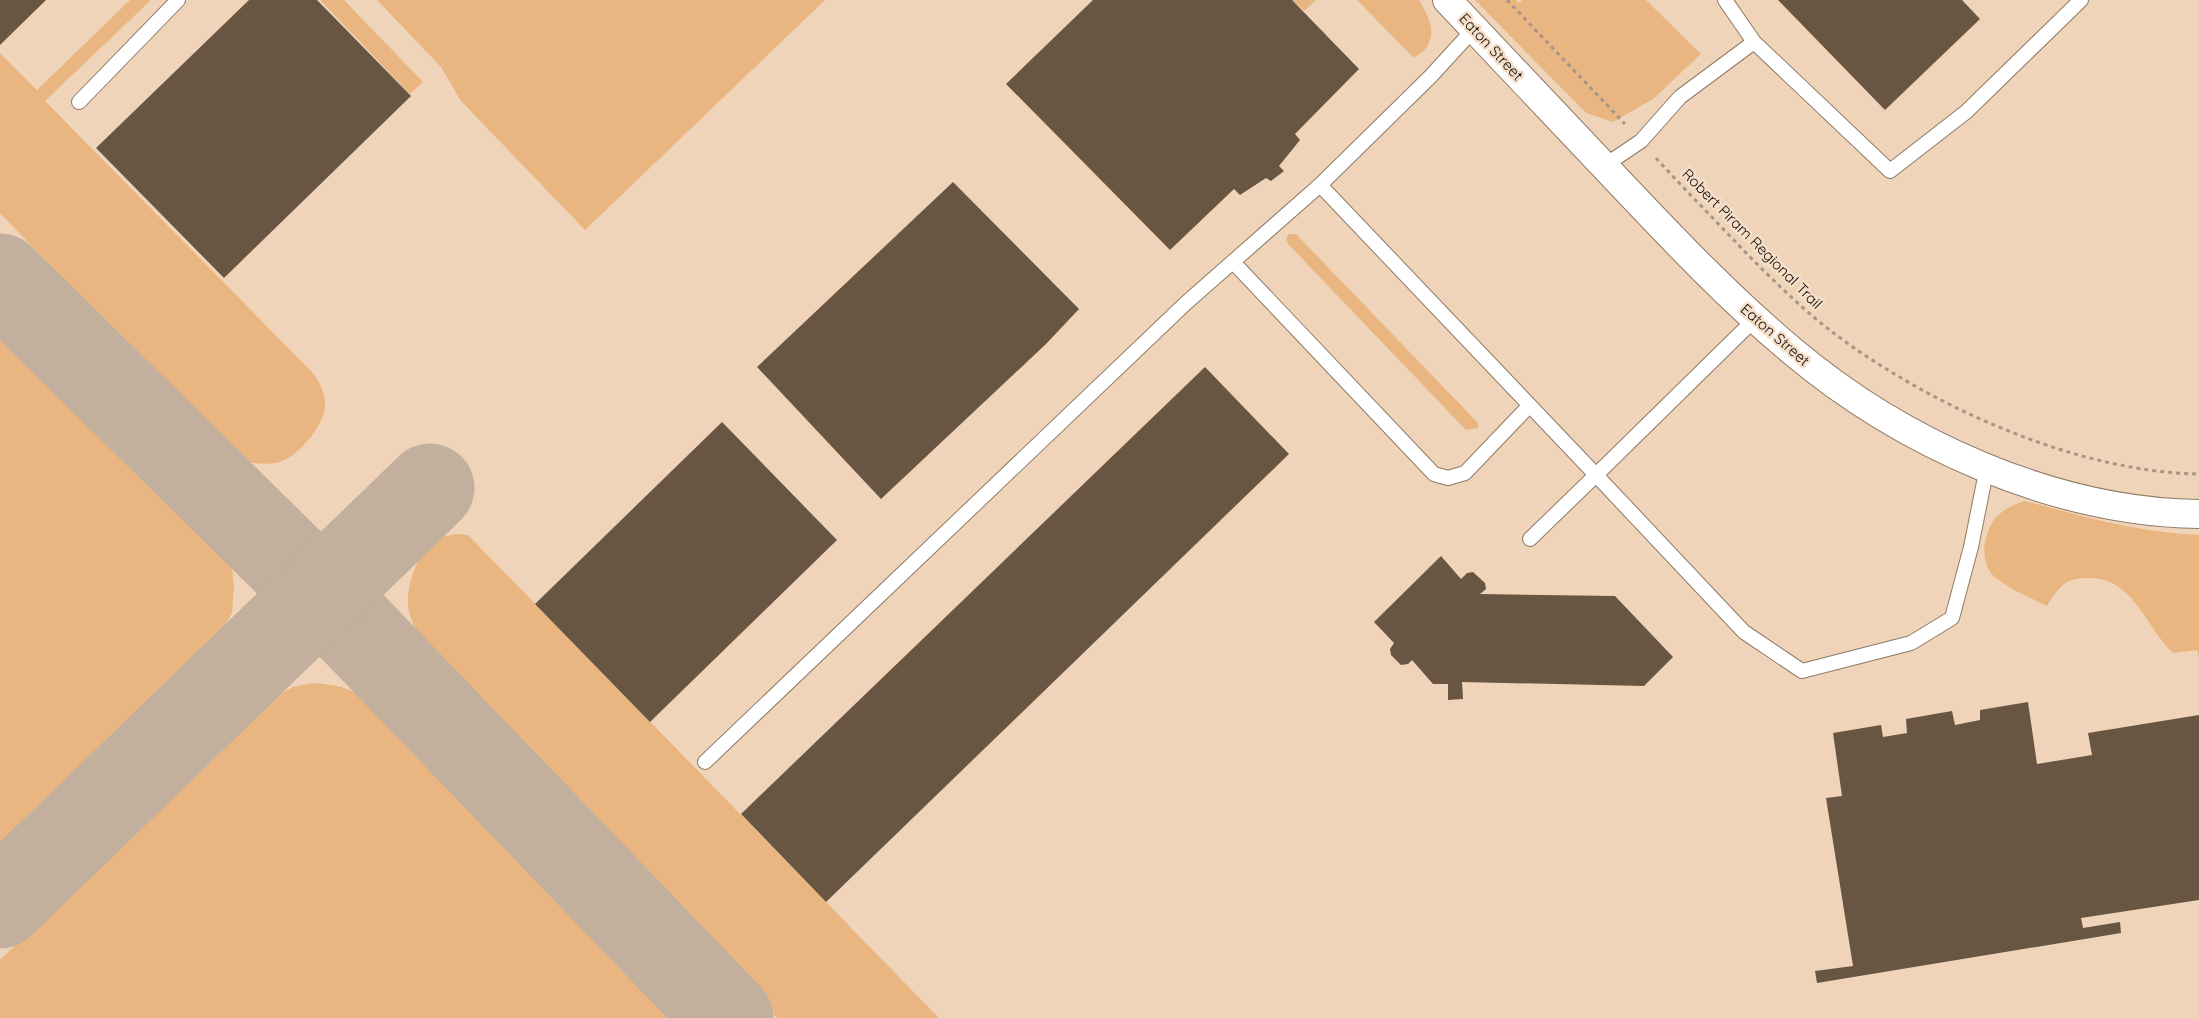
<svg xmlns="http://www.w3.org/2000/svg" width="2199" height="1018" font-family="Quicksand,sans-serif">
<rect width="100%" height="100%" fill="#f5dfc9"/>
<rect fill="#f0d4b9" x="0" y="0" width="2199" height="1018"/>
<g fill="#e9b681">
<path d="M130,0H151L45,101L311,371C319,381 324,390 325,403C327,423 299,456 280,462C271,465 251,464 241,460C235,457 228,450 223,446L0,213V53L37,90Z"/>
<polygon points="320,0 344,0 423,82 410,94"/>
<polygon points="377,0 825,0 585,230 461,101 441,67"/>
<polygon points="1292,0 1316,0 1304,11"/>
<path d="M1357,0H1419C1427,14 1437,30 1427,47C1424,51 1417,55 1414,58Z"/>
<polygon points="1475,0 1516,0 1519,3 1522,0 1646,0 1701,54 1653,99 1613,122 1586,113"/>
<polygon points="1289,234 1296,234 1478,423 1478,428 1466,430 1289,245 1286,239"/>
<polygon points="0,320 223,550 232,568 234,586 232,613 218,639 0,852"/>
<path d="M2025,501C2085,517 2136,532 2199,535V658L2197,650L2173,653C2146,627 2132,576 2088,578C2064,578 2059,587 2047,606C2031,598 2009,589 1996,578C1979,565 1983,537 1993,521C2000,511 2014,504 2025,501Z"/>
<path d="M456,534L468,535L939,1018H777L428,653C421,640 412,626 409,611C404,591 417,553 434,540C439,536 450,536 456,534Z"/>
<path d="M313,683C339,685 349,687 370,702L675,1018H0V960L270,700L293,687Z"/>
</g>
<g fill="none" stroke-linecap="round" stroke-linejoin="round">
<g stroke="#c2af9d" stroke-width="89">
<polyline points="0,278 321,594 729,1018"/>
<polyline points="0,904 430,488"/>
</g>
</g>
<g fill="#685643">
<polygon points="0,0 46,0 0,45"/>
<polygon points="249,0 317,0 411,96 224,278 96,148"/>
<polygon points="1093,0 1292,0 1359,69 1295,134 1300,140 1279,166 1284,171 1271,181 1266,178 1240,195 1234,189 1170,250 1006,84"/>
<polygon points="1778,0 1962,0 1980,19 1885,110"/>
<polygon points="953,182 1079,309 1046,344 881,499 757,367"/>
<polygon points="1205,367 1289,454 826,902 741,814"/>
<polygon points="722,422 837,540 650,722 535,604"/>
<polygon points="1441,556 1461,579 1467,573 1473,572 1485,583 1486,589 1480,594 1615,596 1673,657 1644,686 1462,682 1463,699 1448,700 1448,684 1433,684 1412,660 1408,664 1401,665 1391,655 1390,649 1394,643 1374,622"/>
<polygon points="2028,702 2037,764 2092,755 2088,733 2199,715 2199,900 2081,918 2083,928 2120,922 2121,933 1817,983 1815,971 1853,966 1826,798 1842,796 1833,733 1881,725 1883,737 1907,733 1906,719 1952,711 1955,725 1980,720 1980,710"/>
</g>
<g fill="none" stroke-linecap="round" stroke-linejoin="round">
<defs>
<g id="service">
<polyline points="1725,0 1754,42 1890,171 1966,112 2081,0"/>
<polyline points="1474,29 1431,76 1320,185 1596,475 1530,539"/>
<polyline points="79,102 178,0"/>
<polyline points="1604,166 1641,141 1680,97 1754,42"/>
<polyline points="1233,262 1434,474 1448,478 1465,473 1529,406"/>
<polyline points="1755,319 1596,475 1744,632 1802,671 1911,643 1952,618 1971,547 1987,467"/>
<polyline points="705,762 1186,303 1320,185"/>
</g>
<path id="minor" d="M1447,0C1506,62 1564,124 1622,185C1676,242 1730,299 1791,350C1901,443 2053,512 2199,514"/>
</defs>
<use href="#service" stroke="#8e7a66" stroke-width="16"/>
<use href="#minor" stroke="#8e7a66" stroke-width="30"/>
<g stroke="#a79686" stroke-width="3" stroke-dasharray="4 4" stroke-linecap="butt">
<polyline points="1507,0 1625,124"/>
<path d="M1656,158C1686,191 1717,222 1747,254C1774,281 1801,308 1831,331C1928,405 2075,472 2199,474"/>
</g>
<use href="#service" stroke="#fff" stroke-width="14"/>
<use href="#minor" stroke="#fff" stroke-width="28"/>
</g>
<g text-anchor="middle" stroke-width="5" stroke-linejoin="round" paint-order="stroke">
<g font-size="15" fill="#130c06" stroke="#f5dfc9">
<text transform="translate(1491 47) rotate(47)" y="5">Eaton Street</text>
<text transform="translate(1752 239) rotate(45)" y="5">Robert Piram Regional Trail</text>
<text transform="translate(1775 335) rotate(41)" y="5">Eaton Street</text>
</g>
</g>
</svg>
